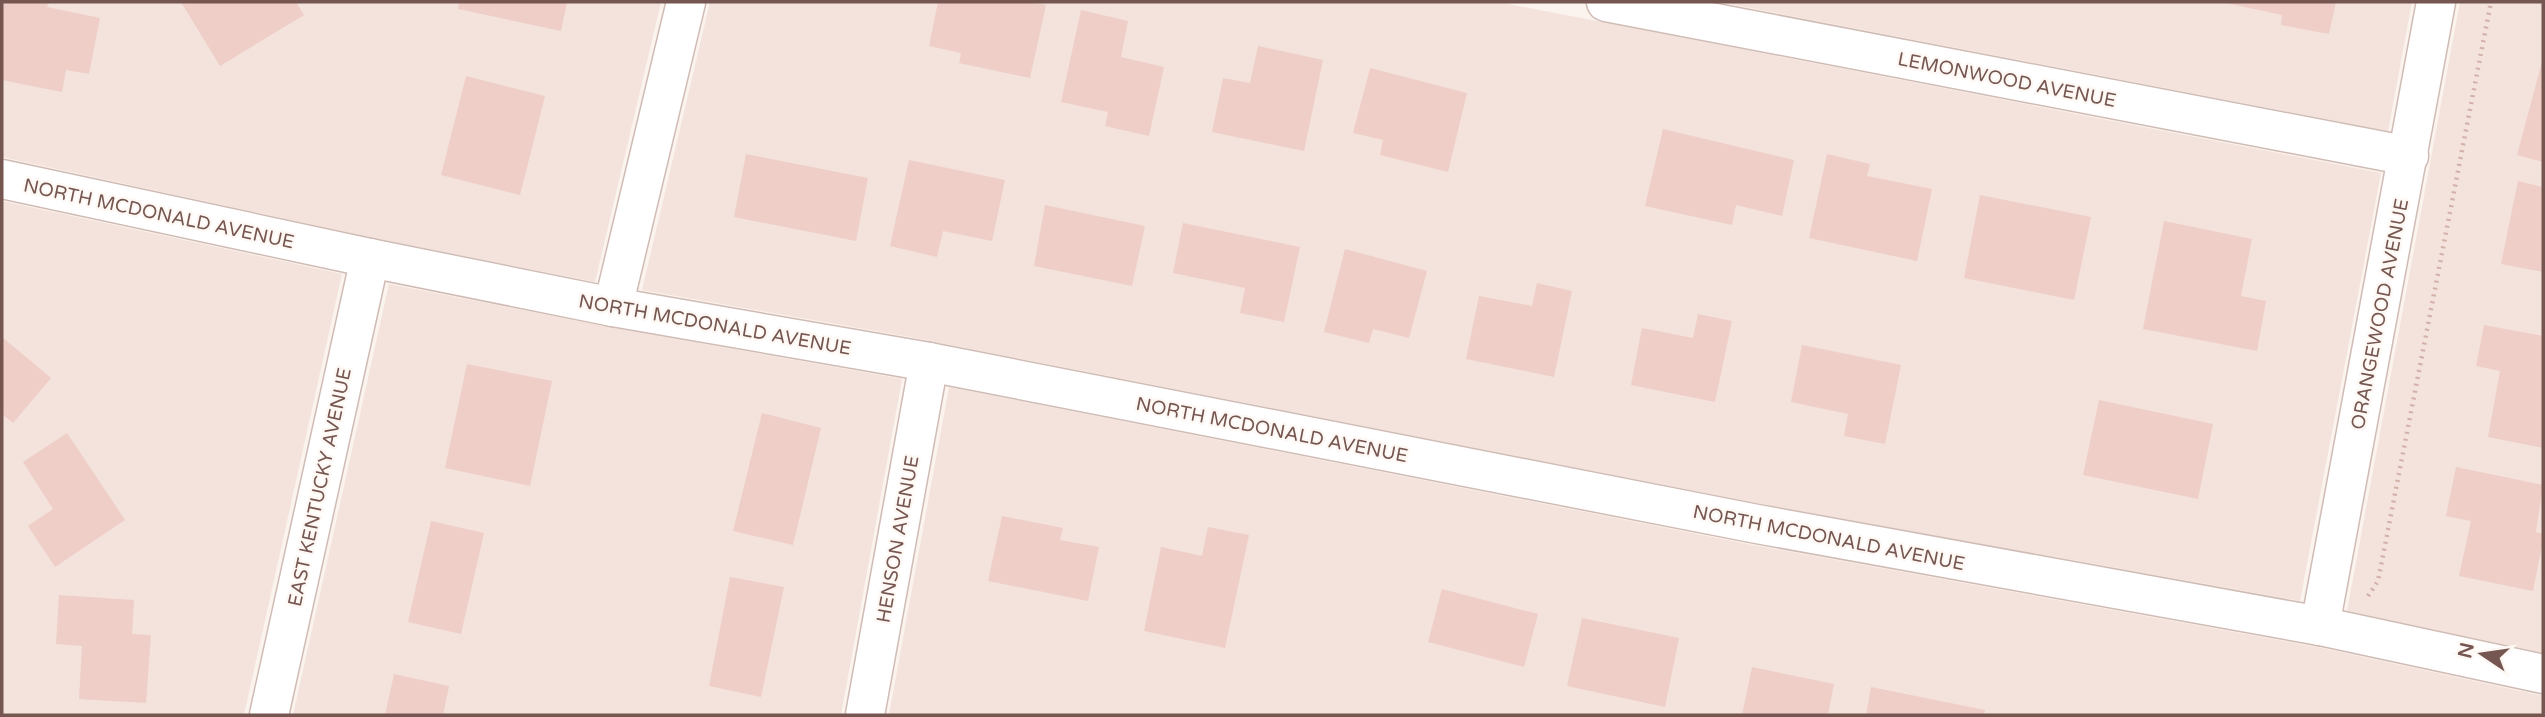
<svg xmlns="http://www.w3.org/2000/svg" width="2545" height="717" font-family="'Varela Round',sans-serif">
<rect width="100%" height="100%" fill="#fbf3ed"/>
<g fill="#f3e3dc">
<polygon points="2,2 661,2 595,282 374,238 2,157"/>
<polygon points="710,2 1498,2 2381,173 2300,601 1761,504 910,337 642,290"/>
<polygon points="1719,2 2412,2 2388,131"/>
<polygon points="2460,2 2543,2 2543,653 2347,611"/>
<polygon points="2,201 342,274 244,715 2,715"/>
<polygon points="389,284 609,327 902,379 841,715 293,715"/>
<polygon points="949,387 1753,545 2317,647 2543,696 2543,715 889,715"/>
</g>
<g fill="#eecec7">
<polygon points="4,2 49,2 47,7 100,18 89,74 66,70 62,92 2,80 2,15"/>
<polygon points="181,2 296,2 304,15 220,66"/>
<polygon points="459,2 567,2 561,31 458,9"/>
<polygon points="938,2 1029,2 1046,5 1030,78 959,63 961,53 929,46"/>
<polygon points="2222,2 2336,2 2329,34 2281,25 2282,15"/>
<polygon points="1081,10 1128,21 1121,57 1164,67 1149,136 1105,126 1108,112 1061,102"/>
<polygon points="1258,46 1323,60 1304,151 1212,132 1223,78 1250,83"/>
<polygon points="2542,62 2543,62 2543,162 2517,155"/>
<polygon points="1370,68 1467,93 1448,172 1380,155 1383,140 1353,133"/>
<polygon points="466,76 545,96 520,195 441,175"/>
<polygon points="1663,129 1794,160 1782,216 1736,205 1732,225 1645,206"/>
<polygon points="746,154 868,178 856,241 734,217"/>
<polygon points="1827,154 1870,164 1867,176 1932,189 1917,261 1809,238"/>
<polygon points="909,160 1005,180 992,241 943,231 937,257 890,246"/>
<polygon points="2518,181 2543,187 2543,272 2501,264"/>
<polygon points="1980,195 2091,217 2074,300 1964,278"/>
<polygon points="1045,205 1145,226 1132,286 1034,266"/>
<polygon points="2164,221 2252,239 2241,296 2266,301 2257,351 2143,329"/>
<polygon points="1183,223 1300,247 1284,322 1240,313 1245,288 1173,273"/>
<polygon points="1345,249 1427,271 1409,338 1373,329 1369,343 1324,332"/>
<polygon points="1537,283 1572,291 1554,377 1466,359 1479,296 1532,306"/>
<polygon points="1698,314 1732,321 1715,402 1631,385 1642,328 1693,338"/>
<polygon points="2484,325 2543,336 2543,448 2488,437 2500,371 2476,366"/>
<polygon points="2,337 51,378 13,423 2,414"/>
<polygon points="1802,345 1901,365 1885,444 1844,436 1848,414 1791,402"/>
<polygon points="467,364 552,381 530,486 445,468"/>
<polygon points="2099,400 2213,424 2198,499 2083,475"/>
<polygon points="762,413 821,428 793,545 733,531"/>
<polygon points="67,433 125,520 55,567 28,526 53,509 23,462"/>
<polygon points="2456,467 2543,485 2536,532 2543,534 2543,540 2533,591 2459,576 2471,521 2446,516"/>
<polygon points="1002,516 1063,528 1060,540 1099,547 1088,601 988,581"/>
<polygon points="431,521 484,533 461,634 408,622"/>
<polygon points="1208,527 1249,535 1225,648 1144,631 1161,547 1202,556"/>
<polygon points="730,577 784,587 761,697 709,686"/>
<polygon points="1442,589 1538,614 1524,667 1428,642"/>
<polygon points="59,595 134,600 132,634 151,635 146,703 79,699 82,646 56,644"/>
<polygon points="1582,618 1679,638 1665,707 1567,686"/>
<polygon points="1752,667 1834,684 1828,715 1742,715"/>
<polygon points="394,674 449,686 443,715 385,715"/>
<polygon points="1871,687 1985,710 1984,715 1866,715"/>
</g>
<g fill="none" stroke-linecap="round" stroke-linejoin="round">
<defs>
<g id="minor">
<polyline points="1606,2 2409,156"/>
<polyline points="2,179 370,258 613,307 929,362 1757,524 2320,626 2543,674"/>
<polyline points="613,307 686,2"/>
<polyline points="2320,626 2436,2"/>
<polyline points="269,715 370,258"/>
<polyline points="865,715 929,362"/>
</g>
</defs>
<use href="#minor" stroke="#d0bbb5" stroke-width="41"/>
<polyline stroke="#d4b0aa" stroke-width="4.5" stroke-dasharray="2 5" stroke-linecap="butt" points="2368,596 2378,581 2491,2"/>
<use href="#minor" stroke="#fff" stroke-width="38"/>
</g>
<g text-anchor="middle" stroke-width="5" stroke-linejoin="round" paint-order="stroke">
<g font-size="19" fill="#765651" stroke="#fef8f4">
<text transform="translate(2007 79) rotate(11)" y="7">LEMONWOOD AVENUE</text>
<text transform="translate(159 213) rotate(12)" y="7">NORTH MCDONALD AVENUE</text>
<text transform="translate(2379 314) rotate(-79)" y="7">ORANGEWOOD AVENUE</text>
<text transform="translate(715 324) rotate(10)" y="7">NORTH MCDONALD AVENUE</text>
<text transform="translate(1272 429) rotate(11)" y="7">NORTH MCDONALD AVENUE</text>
<text transform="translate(319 487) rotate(-78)" y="7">EAST KENTUCKY AVENUE</text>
<text transform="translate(1829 537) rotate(11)" y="7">NORTH MCDONALD AVENUE</text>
<text transform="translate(897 539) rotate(-80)" y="7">HENSON AVENUE</text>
</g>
</g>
<rect width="2545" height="717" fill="none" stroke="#765651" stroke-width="7"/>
<g transform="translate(2482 654) rotate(283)" stroke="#fef8f4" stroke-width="5" paint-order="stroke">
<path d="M0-5L12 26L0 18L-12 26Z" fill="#765651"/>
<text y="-10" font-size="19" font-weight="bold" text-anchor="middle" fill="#765651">N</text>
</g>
</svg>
